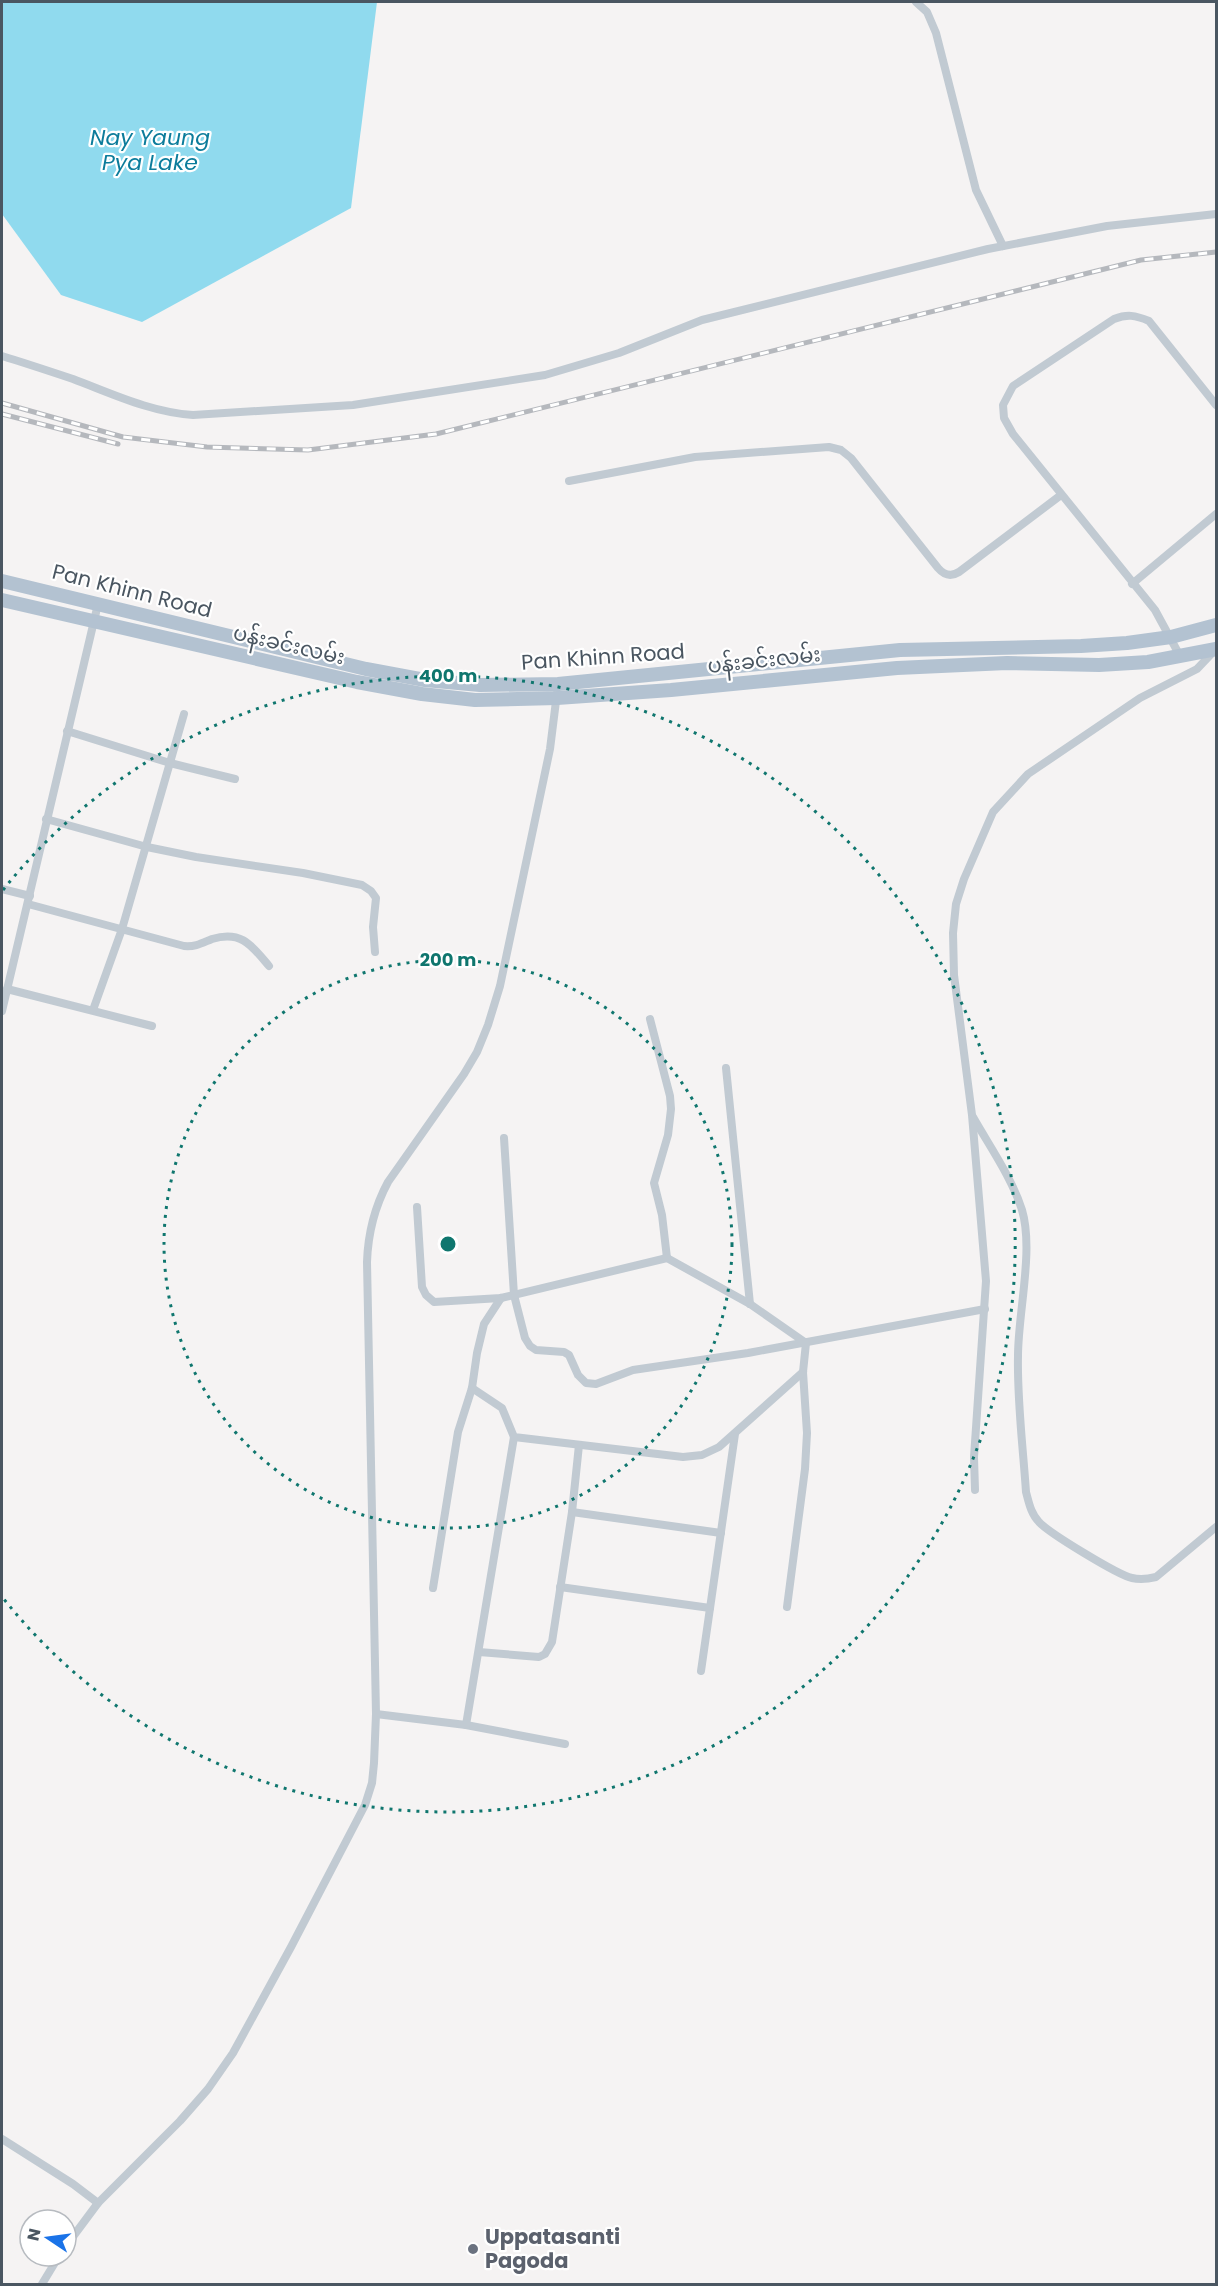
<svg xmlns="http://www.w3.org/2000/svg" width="1218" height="2286" font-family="Poppins,'Noto Sans Myanmar',sans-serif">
<rect width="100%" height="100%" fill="#f5f3f3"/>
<polygon fill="#90daee" points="2,2 377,2 351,208 142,322 61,295 2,214"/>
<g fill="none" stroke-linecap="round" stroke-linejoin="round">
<g stroke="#c1cad2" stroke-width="8">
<polyline points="916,2 927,12 936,33 976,190 1003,246"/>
<path d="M2,356C25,363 49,371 73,379C113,394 150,412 193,415L353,405L545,375L619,353L702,320L988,249L1107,226L1216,214"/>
<path d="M569,481L695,457L829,447L841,450L851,458L938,568C944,575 951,577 959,572L1061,495"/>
<polyline points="1132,584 1216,514"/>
<path d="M1180,656L1155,610L1013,434L1004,418L1003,405L1013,386L1114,319C1127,314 1135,315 1149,321L1216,405"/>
<polyline points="67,731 170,763 235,779"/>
<polyline points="46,819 147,847 196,857 303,873 362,885 371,891 376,898 373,927 375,952"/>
<polyline points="2,889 30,896"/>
<path d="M28,904L184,946C196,947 202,943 212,939C242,930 252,946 269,966"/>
<polyline points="7,989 152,1026"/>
<polyline points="93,1010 122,929 184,714"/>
<polyline points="2,1011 98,604"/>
<polyline points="650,1019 670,1096 671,1109 668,1135 654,1183 662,1215 667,1258"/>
<polyline points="726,1068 750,1304"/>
<path d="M973,1117C990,1147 1012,1178 1022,1210C1034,1250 1018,1313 1018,1356C1017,1401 1023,1447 1026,1492C1029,1503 1031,1514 1039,1522C1049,1533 1118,1575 1132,1578C1140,1580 1148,1579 1156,1577L1216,1527"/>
<polyline points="504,1138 514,1295 525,1338 530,1346 536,1350 564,1352 569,1355 578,1375 586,1383 596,1384 633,1370 748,1353 985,1309"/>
<polyline points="417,1207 422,1287 426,1295 434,1302 501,1298 667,1258 750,1304 806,1343 803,1372 807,1433 805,1469 787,1607"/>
<polyline points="472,1388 502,1408 514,1437 683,1457 702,1455 719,1447 803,1372"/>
<polyline points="975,1490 974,1457 986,1281 972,1115 954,975 953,933 956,904 964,879 993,812 1028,774 1140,698 1197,669 1215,650"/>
<polyline points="572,1512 721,1533"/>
<polyline points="560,1587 710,1608"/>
<polyline points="433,1588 458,1432 472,1388 477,1353 484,1324 501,1298"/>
<polyline points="479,1652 539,1657 545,1654 552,1642 572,1512 579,1445"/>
<polyline points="701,1671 735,1434"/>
<polyline points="376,1714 466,1725 565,1744"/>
<polyline points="466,1725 514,1437"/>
<polyline points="2,2139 73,2184 98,2203"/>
<path d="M66,2246L98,2203L180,2121L208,2089L233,2053L291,1947L365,1805L372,1783L374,1763L376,1714L367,1262C368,1233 374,1208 388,1182L464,1074L477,1052L488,1025L500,986L550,749L557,693"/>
<polyline points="42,2284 59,2256"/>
</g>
<g stroke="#b3c2d1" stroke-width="14">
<polyline points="2,581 366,669 425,680 480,685 558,684 900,650 1081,646 1127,643 1171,637 1216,625"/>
<polyline points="2,600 357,682 422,694 475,700 557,698 671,690 897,668 1007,663 1099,665 1148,662 1216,649"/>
</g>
<defs>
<g id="rail">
<polyline points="2,403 123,437 207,447 308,450 436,434 1141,260 1216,252"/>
<polyline points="2,414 118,444"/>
</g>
</defs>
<use href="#rail" stroke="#b5b8bd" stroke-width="5"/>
<use href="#rail" stroke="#fff" stroke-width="3" stroke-dasharray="9" stroke-linecap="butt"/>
</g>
<g fill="none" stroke="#0f766e" stroke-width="3" stroke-dasharray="3 6">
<circle cx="448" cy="1244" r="284"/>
<path d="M3 890A568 568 0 1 1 3 1598"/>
</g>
<circle fill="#6b7280" stroke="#fff" stroke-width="2" cx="473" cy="2249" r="6"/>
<g text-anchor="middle" stroke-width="4.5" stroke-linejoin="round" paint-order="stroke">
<g font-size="21" fill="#4a5661" stroke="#fff">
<text transform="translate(132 591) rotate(14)" y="7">Pan Khinn Road</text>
<text transform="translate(289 645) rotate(13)" y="7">ပန်းခင်းလမ်း</text>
<text transform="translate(603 657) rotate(-4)" y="7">Pan Khinn Road</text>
<text transform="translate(764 660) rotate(-6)" y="7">ပန်းခင်းလမ်း</text>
</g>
<g font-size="21" font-weight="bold" fill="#5b616d" stroke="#fff" text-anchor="start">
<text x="485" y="2244">Uppatasanti<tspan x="485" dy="24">Pagoda</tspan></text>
</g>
<g font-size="22" font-style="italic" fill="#0c7c9b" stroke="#fff">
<text x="150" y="145">Nay Yaung<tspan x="150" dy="25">Pya Lake</tspan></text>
</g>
</g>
<circle cx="448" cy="1244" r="9" fill="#0f766e" stroke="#fff" stroke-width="3"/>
<g font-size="18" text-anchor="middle" font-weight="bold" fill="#0f766e" stroke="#fff" stroke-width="4.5" stroke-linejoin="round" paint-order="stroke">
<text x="448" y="682">400 m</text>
<text x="448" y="966">200 m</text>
</g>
<rect width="1218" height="2286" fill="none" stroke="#4a5661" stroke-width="6"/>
<g transform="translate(48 2238) rotate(283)"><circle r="28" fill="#ffffff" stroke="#b7bbc0" stroke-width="1.5"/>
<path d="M0-4.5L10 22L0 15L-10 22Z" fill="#1a73e8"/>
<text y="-9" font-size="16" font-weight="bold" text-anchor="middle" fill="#4a5661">N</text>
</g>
</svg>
